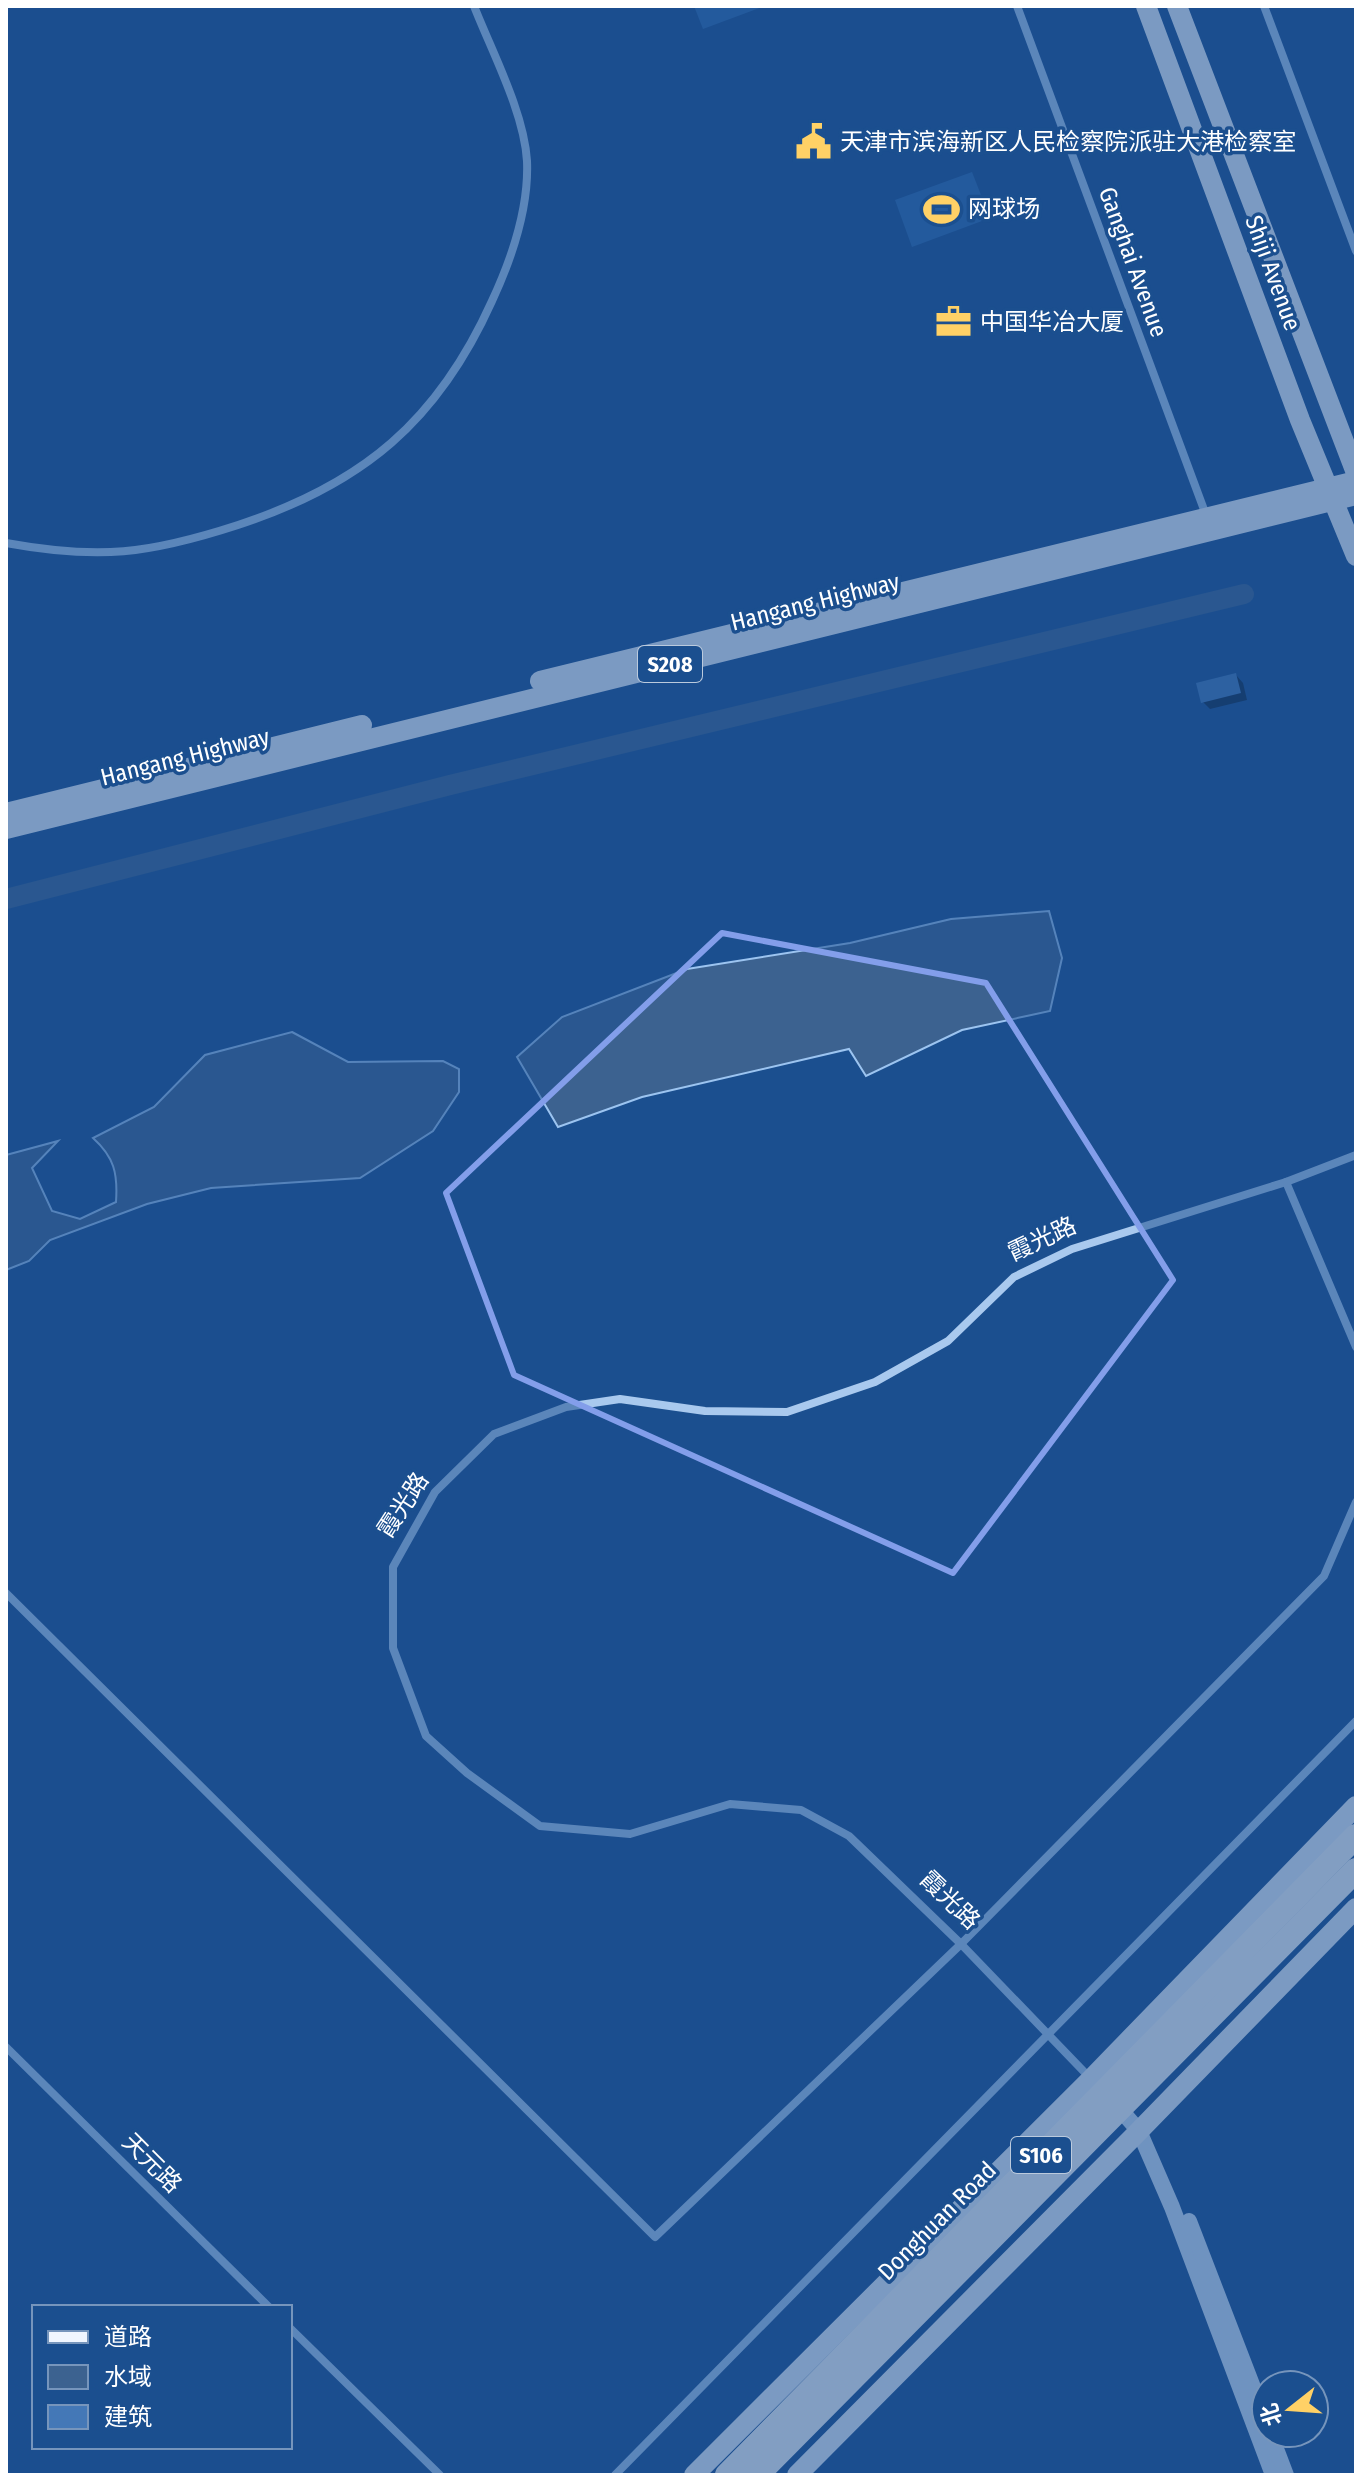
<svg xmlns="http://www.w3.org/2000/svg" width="1362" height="2481" font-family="'Fira Sans Condensed','Noto Sans SC',sans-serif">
<rect width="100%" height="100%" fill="#1b4f8f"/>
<g fill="#2e69ad">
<polygon points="694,6 765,6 703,29"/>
<polygon points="972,172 990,218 912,247 895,200"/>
</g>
<g fill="#3c6290" stroke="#9cc4f0" stroke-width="2">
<polygon points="1049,911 1062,958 1050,1011 962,1030 866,1076 849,1049 642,1097 558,1127 517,1057 562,1017 687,969 850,943 951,919"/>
<path d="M292,1032L348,1062L443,1061L459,1069V1092L433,1131L360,1178L211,1188L147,1204L50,1240L29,1261L6,1270V1155L58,1141L32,1168L52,1211L80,1219L116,1202C118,1173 114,1157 93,1138L154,1107L205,1055Z"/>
</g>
<polygon fill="#0007" points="1236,675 1243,683 1247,700 1210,709 1203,702"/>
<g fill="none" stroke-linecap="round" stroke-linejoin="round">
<polyline stroke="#3c6290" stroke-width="20" points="6,899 450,785 1244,594"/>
</g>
<polygon fill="#4478b7" points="1236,673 1241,693 1201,703 1196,683"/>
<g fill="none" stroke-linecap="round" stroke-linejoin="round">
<g stroke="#a9c9ee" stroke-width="8">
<polyline points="1017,6 1206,515"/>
<polyline points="1264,6 1356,251"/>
<path d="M6,543C99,560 149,554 238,525C363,484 438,421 492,301C512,258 529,208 527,161C524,112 492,52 474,6"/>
<polyline points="1286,1182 1356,1347"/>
<polyline points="6,1593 655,2237 961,1944 1324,1576 1356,1502"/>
<polyline points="6,2047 269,2307"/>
<polyline points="1092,2080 961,1944 849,1836 801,1810 730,1804 630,1834 540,1826 467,1773 426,1736 393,1648 393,1567 435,1492 494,1434 566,1407 620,1399 705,1411 787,1412 875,1382 948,1341 1014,1277 1072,1249 1286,1182 1356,1155"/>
<polyline points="290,2328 440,2475"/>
<polyline points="615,2475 1356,1721"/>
</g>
<g stroke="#d6e6fa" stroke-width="16">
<polyline points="1113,2101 1139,2131 1172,2207 1273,2475"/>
<polyline points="1189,2221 1266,2421"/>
<polyline points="1270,2433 1286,2475"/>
</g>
<g stroke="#f0f6ff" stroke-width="20">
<polyline points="1146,6 1300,420 1356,556"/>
<polyline points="1177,6 1356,473"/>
<polyline points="540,681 1356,481"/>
<polyline points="6,813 362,725"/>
<polyline points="6,829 1356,495"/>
<polyline points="694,2475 1091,2079 1356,1806"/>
<polyline points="797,2475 1139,2131 1356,1908"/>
</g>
<g stroke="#fff" stroke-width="24">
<polyline points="727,2475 1356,1836"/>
<polyline points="757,2475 1356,1870"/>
</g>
</g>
<path d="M0 0H1362V2481H0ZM722,933L986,983L1173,1280L953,1573L514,1375L446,1193Z" fill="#1b4f8f" fill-opacity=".55" fill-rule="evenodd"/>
<path fill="none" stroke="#839eea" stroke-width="6" stroke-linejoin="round" d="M722,933L986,983L1173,1280L953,1573L514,1375L446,1193Z"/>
<defs>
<symbol id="civic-bare" viewBox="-9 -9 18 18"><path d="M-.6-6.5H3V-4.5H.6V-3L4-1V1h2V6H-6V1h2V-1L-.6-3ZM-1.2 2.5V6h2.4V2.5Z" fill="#ffd166" stroke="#1b4f8f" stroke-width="2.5" paint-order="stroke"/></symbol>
<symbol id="stadium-bare" viewBox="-9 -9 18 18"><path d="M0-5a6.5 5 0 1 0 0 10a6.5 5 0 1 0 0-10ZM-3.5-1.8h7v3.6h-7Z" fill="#ffd166" stroke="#1b4f8f" stroke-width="2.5" paint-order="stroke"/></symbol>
<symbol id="office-bare" viewBox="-9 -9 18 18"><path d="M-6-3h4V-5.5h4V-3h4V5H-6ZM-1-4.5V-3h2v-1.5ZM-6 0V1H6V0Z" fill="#ffd166" stroke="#1b4f8f" stroke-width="2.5" paint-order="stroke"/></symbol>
</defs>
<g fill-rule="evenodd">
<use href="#civic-bare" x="788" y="116" width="51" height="51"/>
<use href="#stadium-bare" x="916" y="184" width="51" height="51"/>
<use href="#office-bare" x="928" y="296" width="51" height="51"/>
</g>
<g text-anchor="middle" stroke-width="7" stroke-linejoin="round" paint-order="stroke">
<g fill="#1b4f8f" stroke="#bbcadd" stroke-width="2">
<rect x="638" y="646" width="64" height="36" rx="6"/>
<rect x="1011" y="2137" width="60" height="36" rx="6"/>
</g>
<g font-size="22" font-weight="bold" fill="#fff">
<text x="670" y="672">S208</text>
<text x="1041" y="2163">S106</text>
</g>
<g font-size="24" fill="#fff" stroke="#1b4f8f" text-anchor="start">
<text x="840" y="150">天津市滨海新区人民检察院派驻大港检察室</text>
<text x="968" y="217">网球场</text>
<text x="980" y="330">中国华冶大厦</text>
</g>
<g font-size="24" fill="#fff" stroke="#1b4f8f">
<text transform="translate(1133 262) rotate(70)" y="8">Ganghai Avenue</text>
<text transform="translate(1273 273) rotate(70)" y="8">Shiji Avenue</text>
<text transform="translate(815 602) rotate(-14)" y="8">Hangang Highway</text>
<text transform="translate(185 757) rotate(-14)" y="8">Hangang Highway</text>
<text transform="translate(1042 1239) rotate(-25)" y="8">霞光路</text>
<text transform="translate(403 1505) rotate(-57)" y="8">霞光路</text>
<text transform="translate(950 1900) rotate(44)" y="8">霞光路</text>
<text transform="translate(152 2163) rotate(45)" y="8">天元路</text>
<text transform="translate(937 2221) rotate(-45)" y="8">Donghuan Road</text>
</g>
</g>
<rect width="1362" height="2481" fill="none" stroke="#ffffff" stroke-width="16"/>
<rect x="32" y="2305" width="260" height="144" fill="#1b4f8f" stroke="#7695bc" stroke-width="2"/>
<rect x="48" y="2331" width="40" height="12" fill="#f0f6ff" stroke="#7695bc" stroke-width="2"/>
<text x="104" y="2345" font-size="24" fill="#ffffff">道路</text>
<rect x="48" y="2365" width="40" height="24" fill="#3c6290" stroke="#7695bc" stroke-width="2"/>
<text x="104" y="2385" font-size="24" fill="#ffffff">水域</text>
<rect x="48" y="2405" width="40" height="24" fill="#4478b7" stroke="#7695bc" stroke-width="2"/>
<text x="104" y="2425" font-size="24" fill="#ffffff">建筑</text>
<g transform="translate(1290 2409) rotate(253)"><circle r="38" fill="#1b4f8f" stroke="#7695bc" stroke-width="2"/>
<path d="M0-6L14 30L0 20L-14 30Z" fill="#ffd166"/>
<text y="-12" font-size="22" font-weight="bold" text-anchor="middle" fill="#ffffff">北</text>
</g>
</svg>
